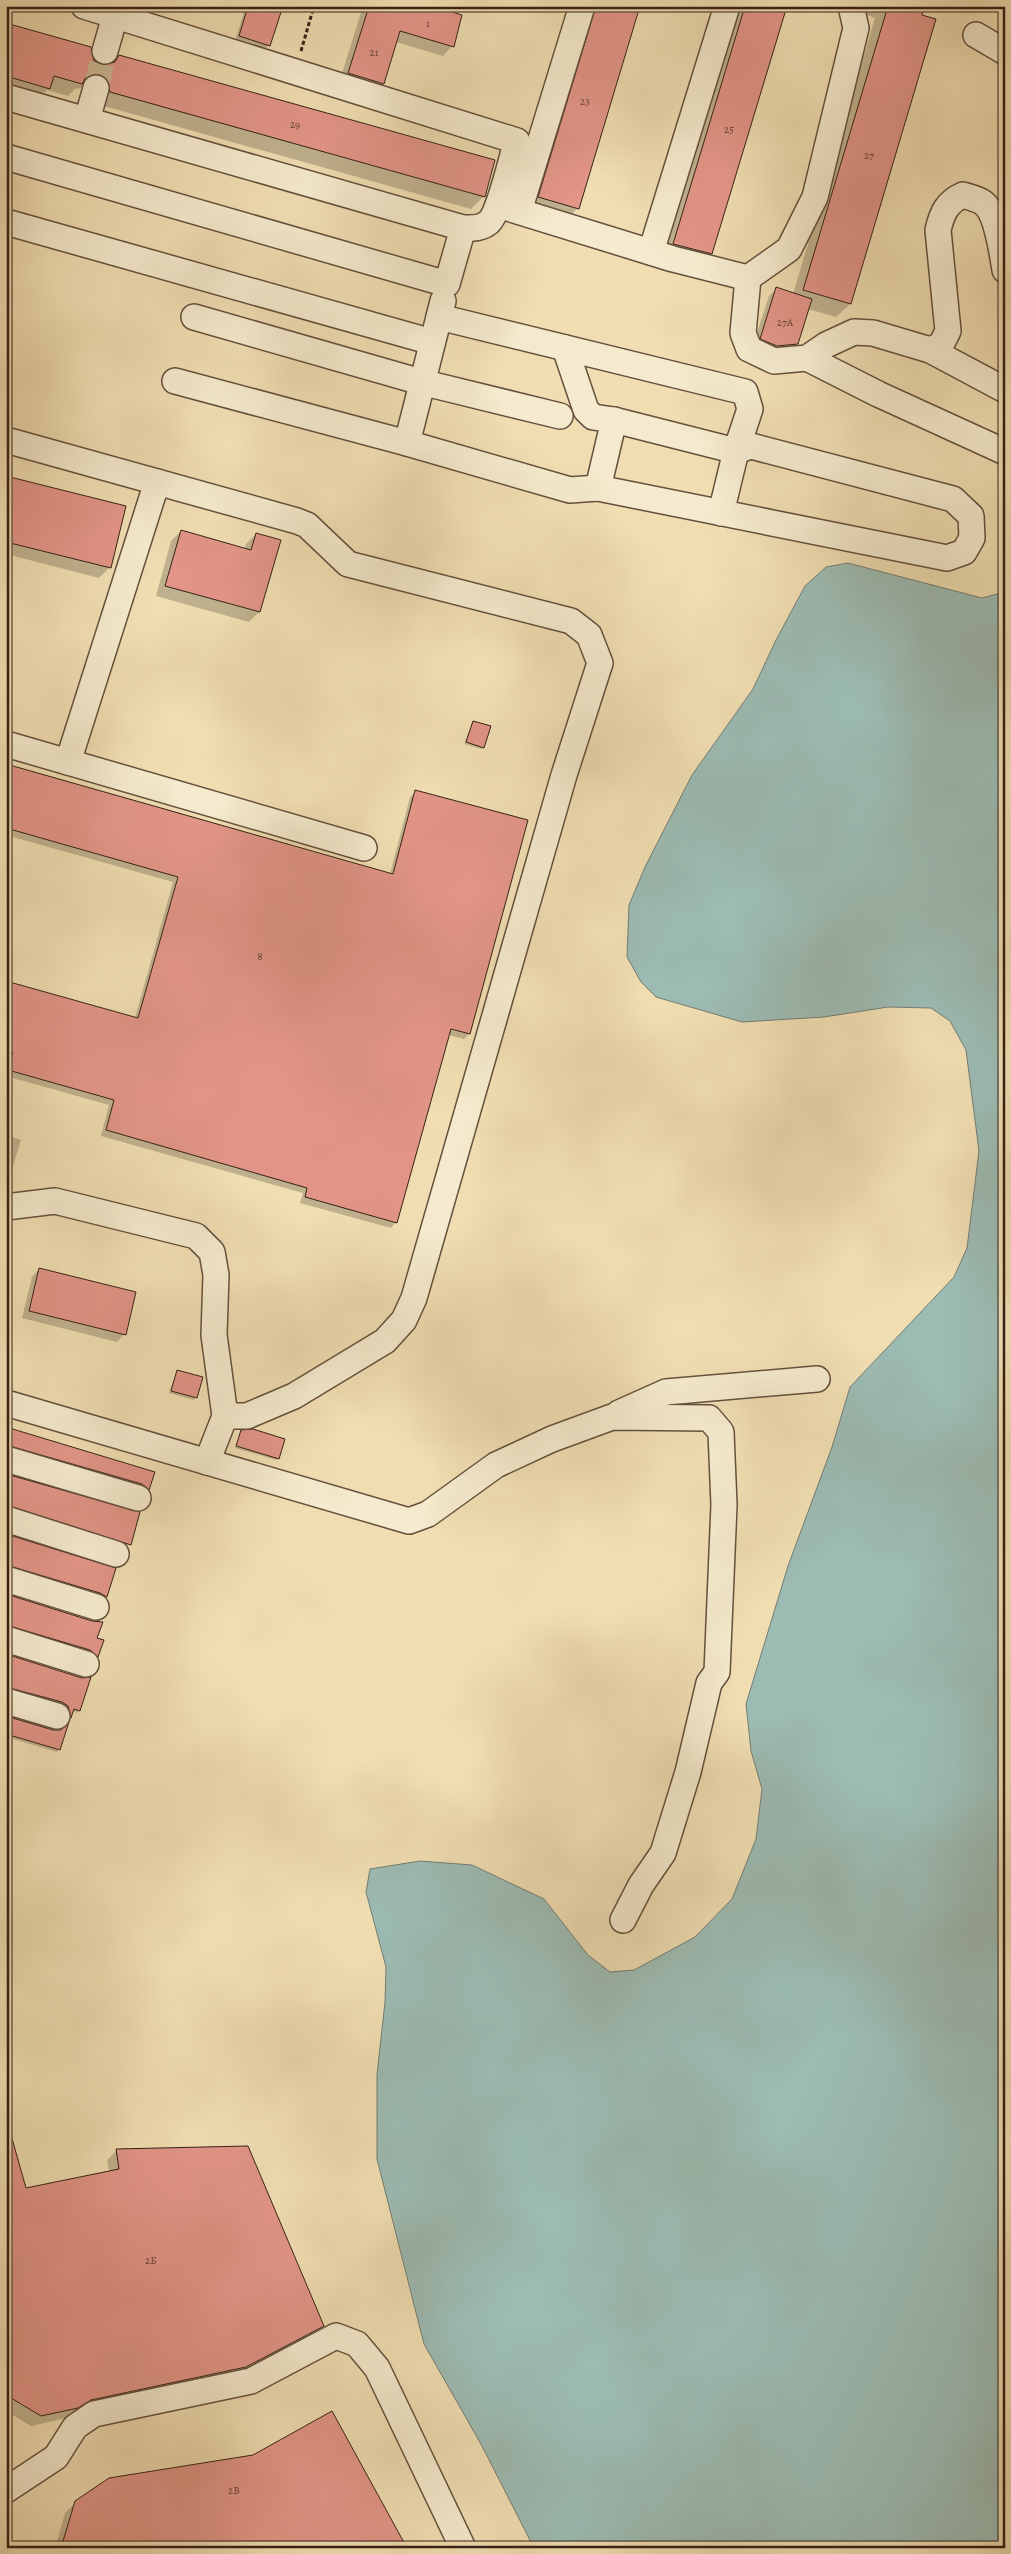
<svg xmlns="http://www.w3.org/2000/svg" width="1011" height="2554" font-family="Alegreya,serif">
<rect width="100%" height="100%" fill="#f0deb2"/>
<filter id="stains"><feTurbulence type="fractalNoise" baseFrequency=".004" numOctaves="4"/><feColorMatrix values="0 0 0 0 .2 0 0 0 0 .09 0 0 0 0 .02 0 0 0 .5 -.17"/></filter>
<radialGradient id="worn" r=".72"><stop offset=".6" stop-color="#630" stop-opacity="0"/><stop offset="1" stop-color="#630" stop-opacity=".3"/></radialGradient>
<polygon fill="#9cbbb3" stroke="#737d74" points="848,563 982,598 1005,592 1005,2548 534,2548 482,2446 424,2344 377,2159 377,2075 385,2002 386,1967 366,1892 370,1869 420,1861 472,1865 544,1899 588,1955 610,1972 634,1970 695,1937 732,1899 756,1839 762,1789 751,1751 746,1704 788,1566 832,1447 850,1387 954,1277 967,1248 979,1151 966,1050 950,1021 931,1008 888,1007 824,1017 742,1022 656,997 641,982 627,957 629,905 645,867 692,775 753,689 776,640 805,586 826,567"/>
<g fill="#0003">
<polygon points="246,6 281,6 269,45 264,50 235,41"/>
<polygon points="363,6 427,6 452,46 443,56 396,42 382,84 373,93 339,83"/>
<polygon points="578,6 638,6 578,208 563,223 524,212"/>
<polygon points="736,6 786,6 711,253 696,268 659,259"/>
<polygon points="842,6 923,6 920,16 934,20 850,304 836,317 808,309 797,344 789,352 753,345 769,296 777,289 793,294 875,18"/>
<polygon points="6,24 90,55 100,66 109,66 119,56 484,196 471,209 97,104 86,87 75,89 68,96 47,90 36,101 6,93"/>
<polygon points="6,477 110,567 99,578 6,554"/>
<polygon points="181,531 244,549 246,544 256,534 259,612 249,622 156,596 171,541"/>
<polygon points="473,722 483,747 481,749 464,744"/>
<polygon points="6,765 390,874 410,797 416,792 526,821 469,1034 464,1039 448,1035 396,1222 391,1228 300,1203 303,1193 101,1136 109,1105 6,1076 8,1057 6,1057 6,982 135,1018 173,882 6,835"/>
<polygon points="6,1135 21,1140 6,1188"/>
<polygon points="39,1269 124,1334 117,1342 22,1318 32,1277"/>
<polygon points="177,1371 201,1378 194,1400 169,1393"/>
<polygon points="6,1429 138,1479 136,1481 147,1490 6,1447"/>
<polygon points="241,1432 278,1458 276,1460 235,1448"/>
<polygon points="6,1475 129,1544 127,1547 6,1507"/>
<polygon points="6,1535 115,1569 106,1597 103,1599 6,1567"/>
<polygon points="6,1595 102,1641 97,1657 95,1659 6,1627"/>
<polygon points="6,1655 79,1710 77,1713 72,1711 68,1719 6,1689"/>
<polygon points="6,1717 59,1749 57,1752 6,1737"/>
<polygon points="6,2126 25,2190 109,2172 107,2160 117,2150 323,2326 313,2336 235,2377 80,2410 66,2418 31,2426 6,2411"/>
<polygon points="76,2502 406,2548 55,2548 65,2513"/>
</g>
<g fill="#e29587" stroke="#352116">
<polygon points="248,6 283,6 270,46 239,36"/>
<polygon points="369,6 432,6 462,15 454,47 400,31 384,84 348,73"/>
<polygon points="596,6 640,6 579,209 538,197"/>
<polygon points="745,6 787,6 712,254 673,244"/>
<polygon points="888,6 924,6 922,15 936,19 851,304 803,290"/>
<polygon points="6,23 91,47 94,61 102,65 115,62 119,55 495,160 485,197 110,92 107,78 99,74 86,77 82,84 54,76 50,89 6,76"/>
<polygon points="776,287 812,299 798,344 777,346 760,339"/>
<polygon points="6,476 126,506 111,568 6,542"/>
<polygon points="181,530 251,550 256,533 281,540 260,612 165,586"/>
<polygon points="473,721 491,726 484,748 466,742"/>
<polygon points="6,764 393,874 415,790 528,820 470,1034 451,1029 397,1223 305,1197 307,1188 106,1130 114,1100 8,1070 13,1052 6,1050 6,981 138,1018 178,877 6,828"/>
<polygon points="39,1268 136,1292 126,1335 29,1311"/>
<polygon points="177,1370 203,1377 197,1398 171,1391"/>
<polygon points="6,1427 155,1472 149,1490 142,1484 6,1445"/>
<polygon points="253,1429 285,1439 279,1459 236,1446 241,1430"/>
<polygon points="6,1474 140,1512 131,1545 6,1505"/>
<polygon points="6,1534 116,1568 107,1597 100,1593 6,1565"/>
<polygon points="6,1594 92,1621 103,1622 97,1638 104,1640 98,1657 90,1650 6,1625"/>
<polygon points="6,1654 82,1678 91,1677 80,1711 74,1709 71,1718 68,1706 62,1702 6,1687"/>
<polygon points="6,1716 53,1730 61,1730 69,1722 60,1750 6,1734"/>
<polygon points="11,2135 26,2188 119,2169 116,2149 248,2146 324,2326 246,2367 91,2400 78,2408 41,2416 6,2395 6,2136"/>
<polygon points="332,2411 407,2548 61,2548 75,2501 109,2478 253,2455"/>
</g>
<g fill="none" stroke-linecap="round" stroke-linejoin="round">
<polyline stroke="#cbb893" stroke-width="25" stroke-dasharray="25 12" stroke-linecap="butt" points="96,88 105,51"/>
<defs>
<g id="minor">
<polyline points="976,35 1005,52"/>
<polyline points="105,51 115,16"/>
<path d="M6,97L463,228C472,228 481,229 489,222C500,211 511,159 517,141L84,6"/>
<polyline points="87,120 96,88"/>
<polyline points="6,157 447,284 463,228"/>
<polyline points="498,205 673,259 748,278 789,249 815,197 856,28 851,6"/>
<polyline points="519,211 582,6"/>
<polyline points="6,222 432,342"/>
<polyline points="651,252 727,6"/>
<polyline points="748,278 743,333 749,349 774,361 807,358 826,345 854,332 873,333 930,350 1005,390"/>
<polyline points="443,301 439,317 745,392 750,409 736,451 721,513"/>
<polyline points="194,317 421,382 560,416"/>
<polyline points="439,317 407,443 570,490 598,488 947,558 964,552 972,538 971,516 953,499 751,446 736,451 614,420 593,417 586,410 565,348"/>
<path d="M930,350L941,345L948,331L938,230C942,213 947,202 963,195C969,197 977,199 982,202C997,211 1002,253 1005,270"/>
<polyline points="807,358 878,394 1005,452"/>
<polyline points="175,381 407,443"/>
<polyline points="6,440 297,521 307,525 348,564 571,621 589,635 600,663 564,775 414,1298 404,1320 385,1341 294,1396 247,1416 225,1416"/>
<polyline points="598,488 614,420"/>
<polyline points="6,744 364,848"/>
<polyline points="68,762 157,482"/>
<polyline points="6,1207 55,1201 196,1236 212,1252 216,1275 214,1335 225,1416 207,1462"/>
<polyline points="6,1403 409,1521 428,1514 496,1465 552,1439 612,1417 709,1418 721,1432 724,1505 717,1672 709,1683 688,1772 663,1853 641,1885 623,1920"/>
<polyline points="619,1413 666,1392 817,1379"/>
<polyline points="6,1459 138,1498"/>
<polyline points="6,1519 116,1554"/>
<polyline points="6,1579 96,1607"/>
<polyline points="6,1639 86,1664"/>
<polyline points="6,1701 57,1716"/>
<polyline points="6,2490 56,2457 75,2427 94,2414 251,2381 336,2336 357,2344 377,2368 463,2548"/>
</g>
</defs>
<use href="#minor" stroke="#64503d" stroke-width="28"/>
<polyline stroke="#352116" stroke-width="3" stroke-dasharray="4 2.5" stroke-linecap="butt" points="301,51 314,6"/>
<use href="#minor" stroke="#f5eacd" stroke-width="25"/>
</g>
<g text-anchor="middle" stroke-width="4" stroke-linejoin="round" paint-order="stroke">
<g font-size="11" fill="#603e32">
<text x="428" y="27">1</text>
<text x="374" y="56">21</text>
<text x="585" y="105">23</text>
<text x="295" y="128">29</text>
<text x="729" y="133">25</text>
<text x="869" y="159">27</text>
<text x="785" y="326">27А</text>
<text x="260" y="960">8</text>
<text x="151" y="2264">2Б</text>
<text x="234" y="2494">2В</text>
</g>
</g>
<rect width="1011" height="2554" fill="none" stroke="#f0deb2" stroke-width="25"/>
<rect x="8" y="8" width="996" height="2539" fill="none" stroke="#352116" stroke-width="2.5"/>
<rect x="12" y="12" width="986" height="2529" fill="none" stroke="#352116"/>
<rect width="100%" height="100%" filter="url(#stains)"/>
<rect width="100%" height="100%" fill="url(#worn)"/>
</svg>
